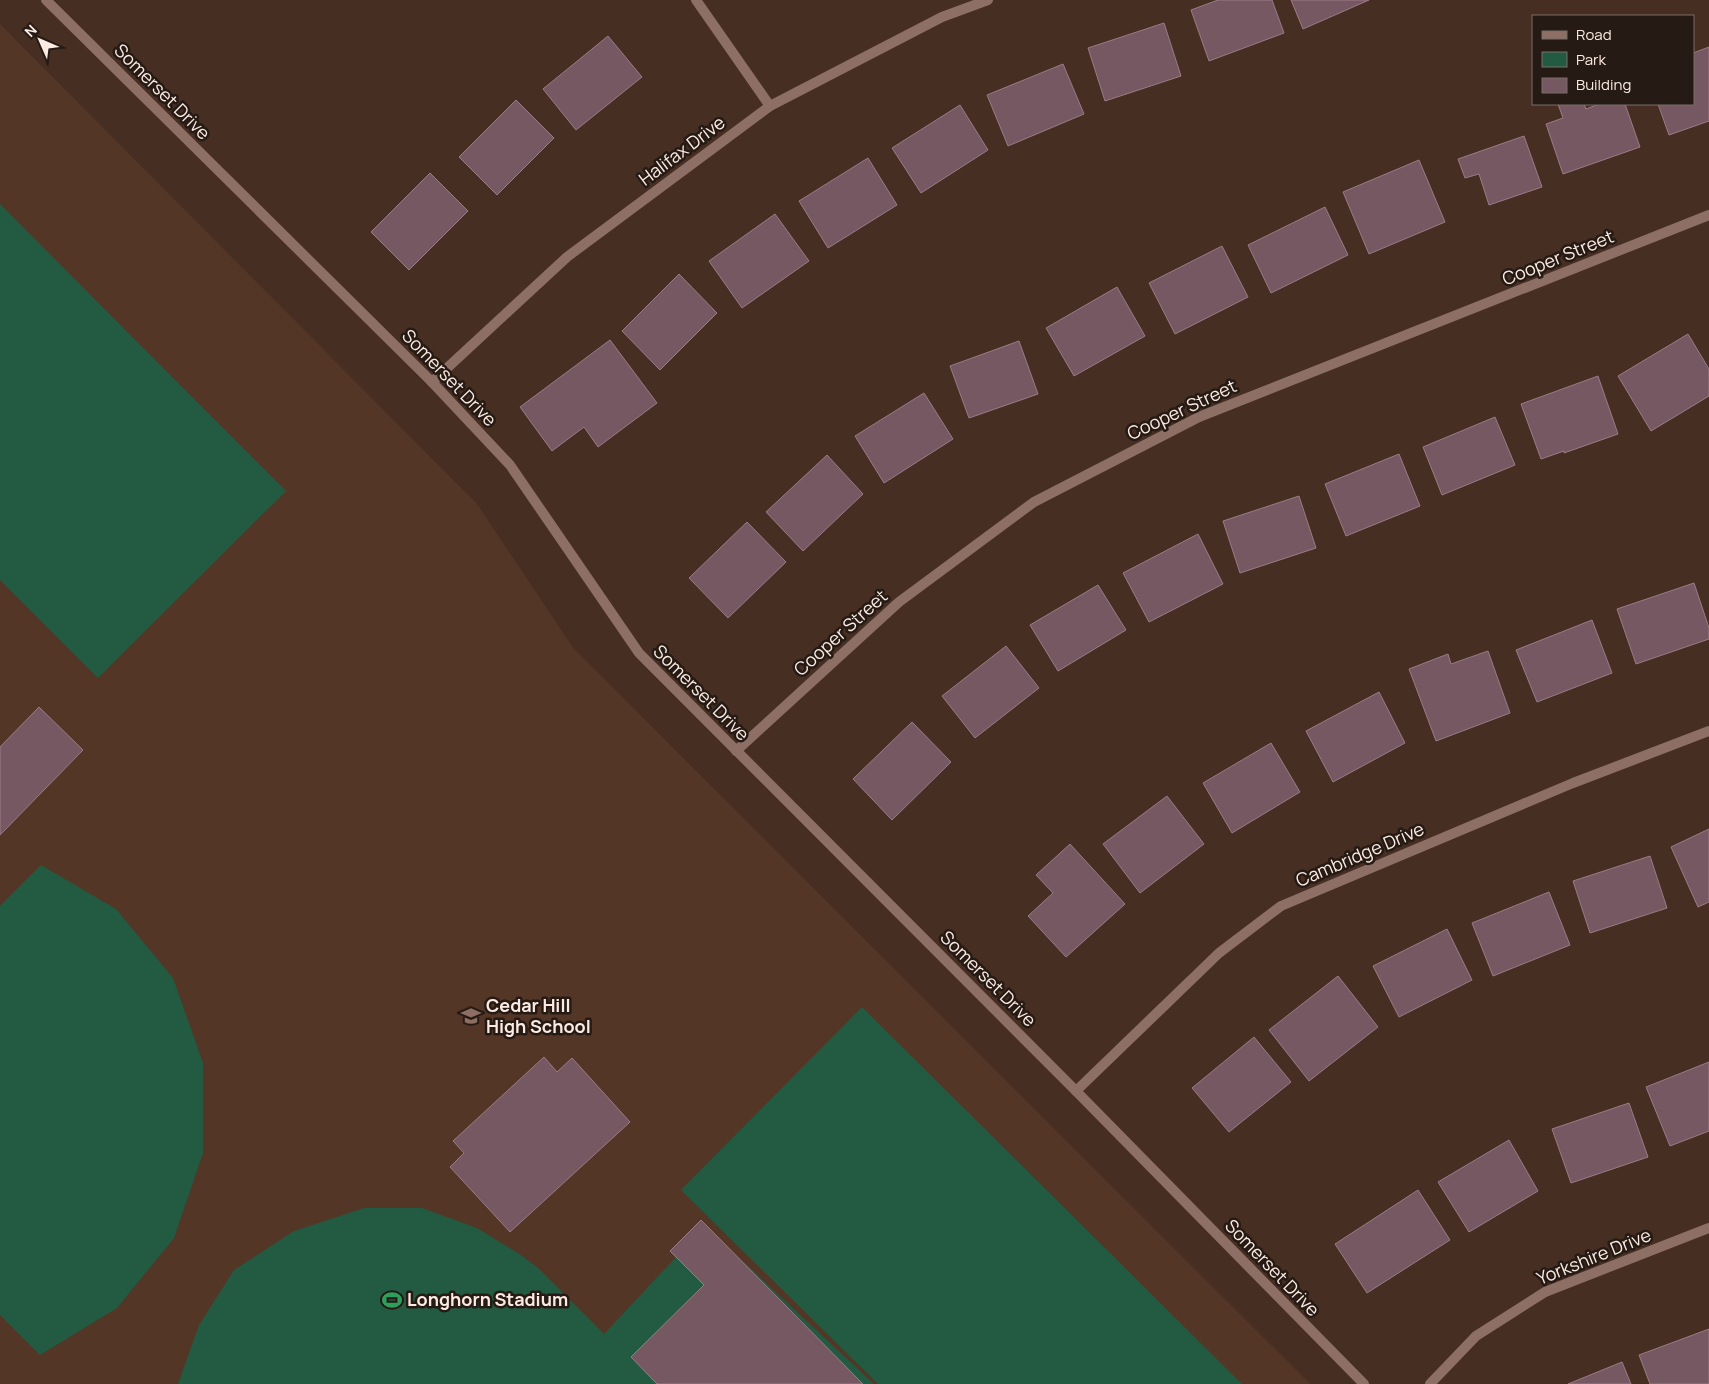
<svg xmlns="http://www.w3.org/2000/svg" width="1709" height="1384" font-family="Manrope,sans-serif">
<rect width="100%" height="100%" fill="#472e22"/>
<polygon fill="#543626" points="0,24 477,504 573,648 1310,1384 0,1384"/>
<g fill="#225a42">
<polygon points="0,204 286,491 98,678 0,580"/>
<polygon points="41,865 116,909 173,978 203,1063 203,1153 174,1238 117,1308 40,1355 0,1315 0,906"/>
<polygon points="862,1007 1242,1384 878,1384 681,1190"/>
<polygon points="364,1208 422,1208 477,1228 521,1255 537,1267 604,1334 705,1226 874,1384 178,1384 199,1325 234,1270 294,1231"/>
</g>
<g fill="#765863" stroke="#9b7b86">
<polygon points="1218,0 1272,0 1284,33 1209,61 1191,10"/>
<polygon points="1291,0 1369,0 1303,29"/>
<polygon points="1164,23 1181,76 1105,101 1088,48"/>
<polygon points="608,36 642,77 576,130 543,89"/>
<polygon points="1709,47 1709,121 1669,135 1658,104 1693,104 1693,53"/>
<polygon points="1063,64 1084,114 1008,146 987,95"/>
<polygon points="516,100 554,138 497,195 459,157"/>
<polygon points="1558,104 1584,104 1586,109 1599,104 1625,104 1640,147 1563,174 1546,124 1563,118"/>
<polygon points="960,105 988,150 921,193 892,148"/>
<polygon points="1524,136 1542,187 1489,205 1479,174 1465,178 1458,159"/>
<polygon points="868,158 897,205 828,248 799,201"/>
<polygon points="1419,160 1445,222 1369,254 1343,192"/>
<polygon points="430,173 468,211 409,270 371,232"/>
<polygon points="1325,207 1348,255 1271,293 1248,245"/>
<polygon points="775,214 809,261 742,308 709,261"/>
<polygon points="1222,246 1248,297 1175,334 1149,283"/>
<polygon points="679,274 717,313 660,370 622,331"/>
<polygon points="1117,287 1145,336 1074,376 1046,328"/>
<polygon points="1688,334 1709,369 1709,396 1651,431 1618,376"/>
<polygon points="610,340 657,403 598,447 584,427 552,451 520,407"/>
<polygon points="1019,341 1038,394 969,418 950,366"/>
<polygon points="1598,376 1618,434 1564,453 1564,451 1541,459 1521,404"/>
<polygon points="924,393 953,439 884,483 855,436"/>
<polygon points="1495,417 1515,465 1442,495 1423,447"/>
<polygon points="1399,454 1420,506 1346,536 1325,484"/>
<polygon points="827,455 863,494 803,551 766,512"/>
<polygon points="1299,496 1316,548 1240,573 1223,521"/>
<polygon points="747,522 786,562 728,618 689,578"/>
<polygon points="1198,534 1223,584 1149,622 1123,573"/>
<polygon points="1694,583 1709,628 1709,639 1636,664 1617,609"/>
<polygon points="1098,585 1126,630 1058,671 1030,625"/>
<polygon points="1592,620 1612,673 1537,702 1516,650"/>
<polygon points="1006,646 1039,688 975,738 942,696"/>
<polygon points="1488,651 1510,713 1436,741 1409,669 1448,654 1451,664"/>
<polygon points="1379,692 1405,743 1333,782 1306,731"/>
<polygon points="39,707 83,750 0,835 0,747"/>
<polygon points="912,722 951,762 892,820 853,779"/>
<polygon points="1271,743 1300,792 1232,833 1203,783"/>
<polygon points="1167,796 1204,844 1140,893 1103,844"/>
<polygon points="1709,829 1709,902 1698,907 1671,847"/>
<polygon points="1070,844 1125,904 1066,957 1028,916 1053,893 1036,875"/>
<polygon points="1650,856 1667,908 1590,933 1573,881"/>
<polygon points="1549,892 1570,945 1493,976 1472,923"/>
<polygon points="1447,929 1472,980 1399,1017 1373,966"/>
<polygon points="1338,976 1378,1027 1309,1081 1269,1030"/>
<polygon points="1254,1037 1291,1082 1229,1132 1192,1088"/>
<polygon points="544,1057 557,1072 572,1058 630,1122 510,1232 450,1167 464,1153 453,1141"/>
<polygon points="1709,1062 1709,1131 1670,1146 1646,1087"/>
<polygon points="1629,1103 1648,1157 1571,1183 1552,1129"/>
<polygon points="1509,1140 1538,1191 1469,1232 1438,1182"/>
<polygon points="1418,1190 1450,1240 1367,1293 1335,1244"/>
<polygon points="701,1220 863,1384 657,1384 631,1357 704,1285 670,1251"/>
<polygon points="1709,1329 1709,1384 1650,1384 1639,1355"/>
<polygon points="1622,1362 1631,1384 1568,1384"/>
</g>
<g fill="none" stroke-linecap="round" stroke-linejoin="round">
<g stroke="#8e6f65" stroke-width="10">
<polyline points="46,0 432,382 510,465 639,653 1076,1091 1364,1384"/>
<polyline points="696,0 770,106"/>
<polyline points="432,382 567,257 770,106 942,17 988,0"/>
<polyline points="736,751 899,602 1034,502 1199,417 1709,215"/>
<polyline points="1076,1091 1219,953 1281,906 1573,783 1709,731"/>
<polyline points="1430,1384 1476,1336 1545,1292 1709,1228"/>
</g>
</g>
<defs>
<symbol id="school-bare" viewBox="-9 -9 18 18"><path d="M0-5L7-2L0 1L-7-2ZM-4 1L0 2.5L4 1V4Q0 6-4 4Z" fill="#8d6e63" stroke="#251a14" stroke-width="2.5" paint-order="stroke"/></symbol>
<symbol id="stadium-bare" viewBox="-9 -9 18 18"><path d="M0-5a6.5 5 0 1 0 0 10a6.5 5 0 1 0 0-10ZM-3.5-1.8h7v3.6h-7Z" fill="#2e9e5b" stroke="#251a14" stroke-width="2.5" paint-order="stroke"/></symbol>
</defs>
<g fill-rule="evenodd">
<use href="#school-bare" x="457" y="1002" width="28" height="28"/>
<use href="#stadium-bare" x="378" y="1286" width="28" height="28"/>
</g>
<g text-anchor="middle" stroke-width="5" stroke-linejoin="round" paint-order="stroke">
<g font-size="18" fill="#fcebe3" stroke="#251a14">
<text transform="translate(162 92) rotate(45)" y="6">Somerset Drive</text>
<text transform="translate(682 151) rotate(-37)" y="6">Halifax Drive</text>
<text transform="translate(1558 258) rotate(-22)" y="6">Cooper Street</text>
<text transform="translate(449 378) rotate(46)" y="6">Somerset Drive</text>
<text transform="translate(1182 410) rotate(-25)" y="6">Cooper Street</text>
<text transform="translate(841 633) rotate(-42)" y="6">Cooper Street</text>
<text transform="translate(701 693) rotate(45)" y="6">Somerset Drive</text>
<text transform="translate(1360 855) rotate(-23)" y="6">Cambridge Drive</text>
<text transform="translate(988 979) rotate(45)" y="6">Somerset Drive</text>
<text transform="translate(1594 1257) rotate(-22)" y="6">Yorkshire Drive</text>
<text transform="translate(1272 1268) rotate(46)" y="6">Somerset Drive</text>
</g>
<g font-size="18" font-weight="bold" fill="#fcebe3" stroke="#251a14" text-anchor="start">
<text x="486" y="1012">Cedar Hill<tspan x="486" dy="21">High School</tspan></text>
<text x="407" y="1306">Longhorn Stadium</text>
</g>
</g>
<rect x="1532" y="15" width="162" height="90" fill="#251a14" stroke="#7b6e67"/>
<rect x="1542" y="31" width="25" height="8" fill="#8e6f65" stroke="#7b6e67"/>
<text x="1576" y="40" font-size="15" fill="#fcebe3">Road</text>
<rect x="1542" y="52" width="25" height="15" fill="#225a42" stroke="#7b6e67"/>
<text x="1576" y="65" font-size="15" fill="#fcebe3">Park</text>
<rect x="1542" y="78" width="25" height="15" fill="#765863" stroke="#7b6e67"/>
<text x="1576" y="90" font-size="15" fill="#fcebe3">Building</text>
<g transform="translate(40 40) rotate(315)" stroke="#251a14" stroke-width="4" paint-order="stroke">
<path d="M0-4L9 19L0 12L-9 19Z" fill="#fcebe3"/>
<text y="-8" font-size="14" font-weight="bold" text-anchor="middle" fill="#fcebe3">N</text>
</g>
</svg>
